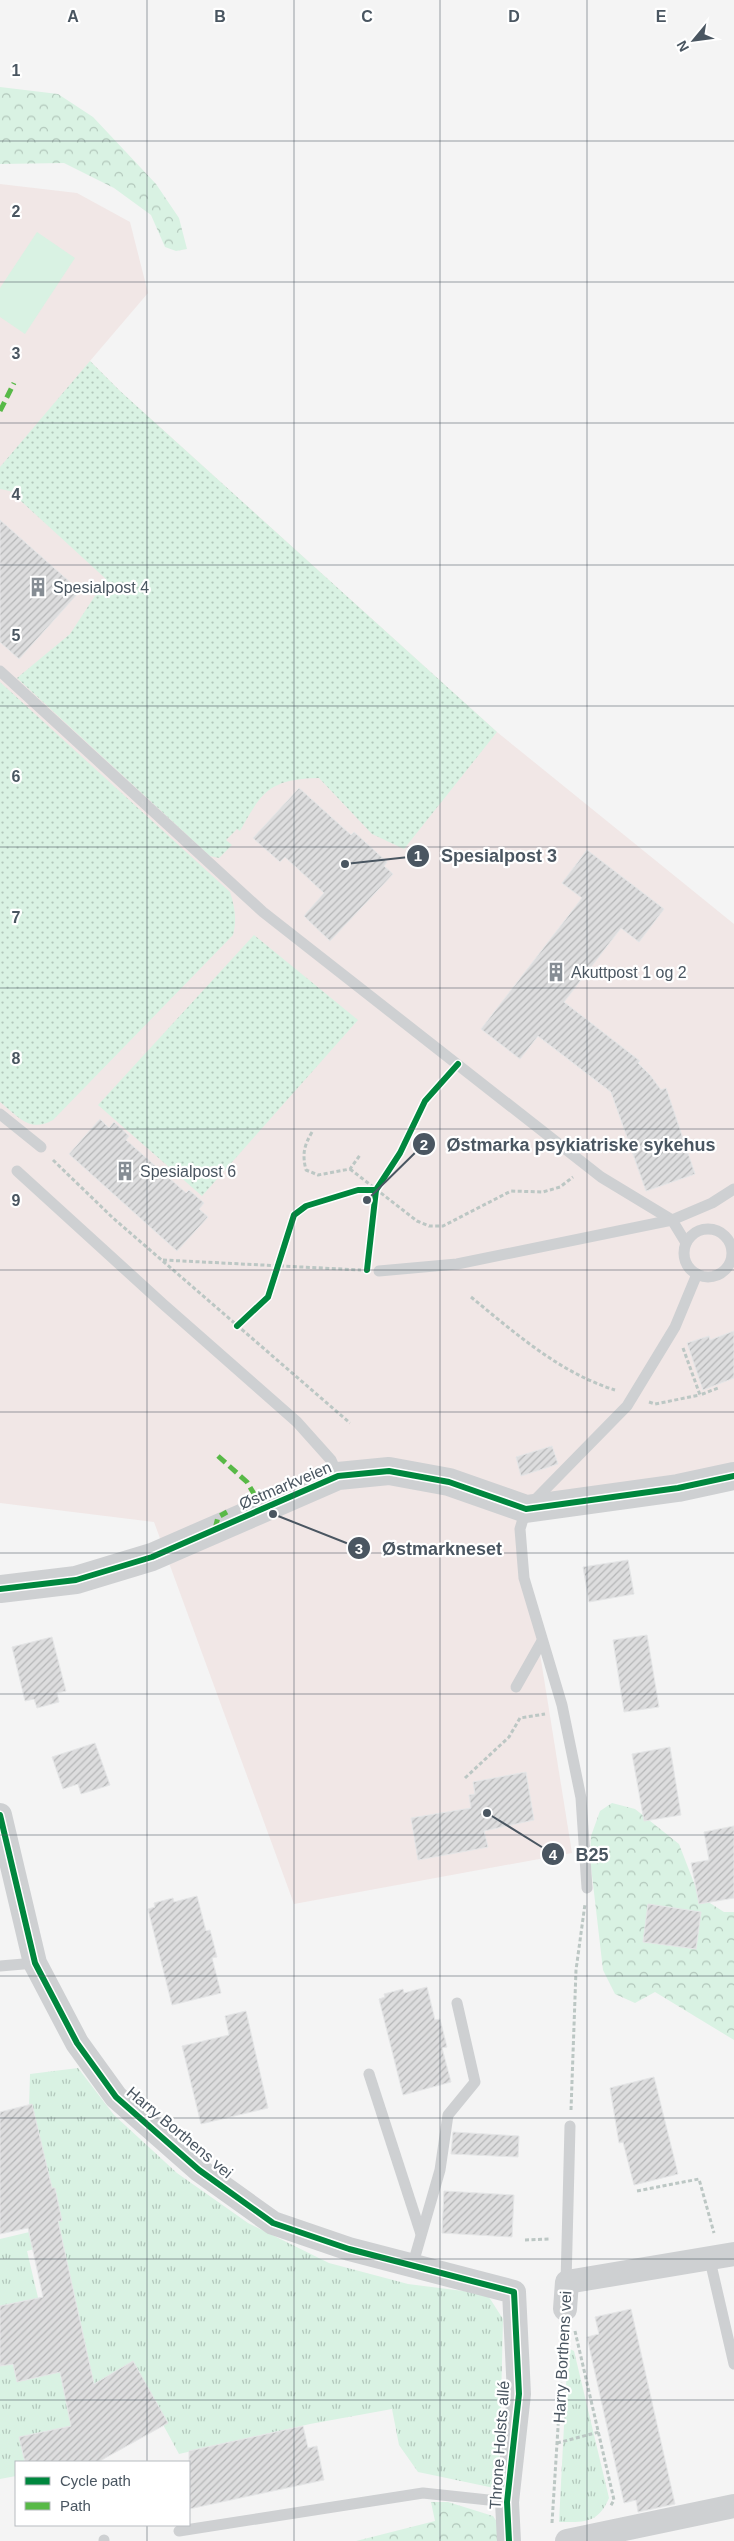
<svg xmlns="http://www.w3.org/2000/svg" width="734" height="2541" font-family="Arial,sans-serif">
<defs>
<pattern id="grass-tufts" width="24" height="20" patternUnits="userSpaceOnUse" patternTransform="scale(1.25)"><rect width="24" height="20" fill="#d9f2e3"/><path d="M3 7l-1-3M5 7V3M7 7l1-3M15 17l-1-3M17 17v-4M19 17l1-3" fill="none" stroke="#b2c7bb"/></pattern>
<pattern id="forest-crowns" width="20" height="18" patternUnits="userSpaceOnUse" patternTransform="scale(1.25)"><rect width="20" height="18" fill="#d9f2e3"/><path d="M2 6a3 3 0 1 1 6 0M12 15a3 3 0 1 1 6 0" fill="none" stroke="#b2c7bb"/></pattern>
<pattern id="park-dots" width="8" height="8" patternUnits="userSpaceOnUse" patternTransform="scale(1.25)"><rect width="8" height="8" fill="#d9f2e3"/><path d="M2 2h.1M6 6h.1" fill="none" stroke="#b2c7bb" stroke-width="1.8" stroke-linecap="round"/></pattern>
<pattern id="building-hatch" width="6" height="6" patternUnits="userSpaceOnUse" patternTransform="scale(1.25)"><rect width="6" height="6" fill="#ddddde"/><path d="M-1 1l2-2M0 6l6-6M5 7l2-2" fill="none" stroke="#b5b6b7"/></pattern>
</defs>
<rect width="100%" height="100%" fill="#f4f4f4"/>
<polygon fill="#f1e7e6" points="0,184 77,193 130,222 148,293 90,361 120,391 497,732 734,924 734,1476 526,1509 520,1529 572,1853 294,1904 154,1522 0,1503"/>
<g fill="url(#grass-tufts)">
<polygon points="78,2068 114,2115 177,2173 248,2223 329,2263 408,2284 487,2294 503,2319 499,2489 418,2472 399,2445 392,2409 310,2424 179,2454 130,2364 93,2385 29,2107 30,2074"/>
<polygon points="42,2229 46,2246 27,2251 40,2306 0,2315 0,2239"/>
<path d="M568,2348L574,2351L609,2498C598,2524 584,2522 559,2522Z"/>
<polygon points="56,2350 75,2433 28,2444 33,2462 16,2462 16,2476 0,2479 0,2363"/>
</g>
<g fill="url(#forest-crowns)">
<polygon points="0,87 58,94 93,117 156,184 179,218 187,249 176,251 165,247 151,215 114,188 64,163 0,164"/>
<polygon points="612,1803 635,1809 679,1844 699,1896 724,1912 734,1912 734,2040 655,1992 635,2003 615,1994 603,1970 590,1858 591,1836 600,1811"/>
<polygon points="431,2502 448,2502 493,2516 503,2531 502,2541 356,2541 435,2521"/>
</g>
<g fill="url(#park-dots)">
<path d="M90,361L120,391L497,732L404,849L372,834L319,778C270,779 262,791 240,831L237,829L226,840L232,845L219,858L210,856L17,678L70,634L106,579L10,491L0,489V467Z"/>
<path d="M0,682L230,892C235,908 237,919 233,935L53,1120C29,1133 19,1117 0,1102Z"/>
<polygon points="254,935 358,1020 202,1196 98,1105"/>
</g>
<polygon fill="#d9f2e3" points="37,232 75,258 25,334 0,317 0,288"/>
<g fill="url(#building-hatch)" stroke="#e5e6e7">
<polygon points="0,520 80,591 19,659 0,642"/>
<polygon points="299,788 351,835 354,832 387,862 384,866 393,874 330,941 304,916 324,893 285,857 280,862 253,838"/>
<polygon points="587,850 664,909 639,942 621,928 564,1002 640,1061 638,1063 650,1075 661,1090 666,1088 695,1174 646,1191 611,1092 538,1036 520,1059 481,1029 582,898 562,883"/>
<polygon points="100,1119 109,1128 114,1122 129,1136 126,1140 186,1193 189,1190 204,1203 199,1209 208,1217 177,1251 69,1154"/>
<polygon points="734,1331 734,1378 703,1390 687,1343 709,1336 710,1340"/>
<polygon points="552,1446 558,1464 521,1476 516,1457"/>
<polygon points="628,1560 634,1594 589,1602 583,1567"/>
<polygon points="647,1635 659,1707 624,1712 613,1640"/>
<polygon points="52,1637 66,1691 57,1693 59,1702 37,1708 34,1699 25,1701 12,1647"/>
<polygon points="95,1743 110,1785 81,1794 78,1784 63,1789 52,1757"/>
<polygon points="670,1747 681,1815 644,1821 632,1754"/>
<polygon points="526,1772 534,1820 484,1831 488,1847 418,1860 411,1818 471,1808 469,1795 475,1794 473,1782"/>
<polygon points="734,1826 734,1898 699,1904 691,1863 709,1860 704,1832"/>
<polygon points="197,1896 206,1931 210,1930 217,1957 212,1958 221,1993 172,2005 148,1909 155,1907 154,1903 173,1898 174,1902"/>
<polygon points="648,1904 701,1912 696,1949 643,1942"/>
<polygon points="427,1987 435,2020 440,2019 447,2047 442,2048 451,2082 403,2095 379,1999 385,1997 384,1994 403,1989 404,1993"/>
<polygon points="246,2011 268,2108 201,2124 182,2046 229,2035 225,2016"/>
<polygon points="654,2077 678,2174 634,2185 623,2142 619,2143 610,2088"/>
<polygon points="32,2104 52,2188 55,2188 62,2221 58,2221 94,2384 133,2361 168,2423 98,2462 25,2462 19,2437 71,2426 60,2372 17,2382 13,2364 0,2366 0,2306 43,2297 28,2228 0,2234 0,2112"/>
<polygon points="453,2132 519,2136 518,2157 451,2154"/>
<polygon points="444,2191 514,2195 512,2237 442,2233"/>
<polygon points="631,2309 675,2504 638,2512 636,2500 624,2503 587,2337 599,2334 595,2317"/>
<polygon points="303,2426 308,2448 317,2446 324,2480 189,2509 189,2451"/>
</g>
<g fill="none" stroke-linecap="round" stroke-linejoin="round">
<g stroke="#bcc7c4" stroke-width="3" stroke-dasharray="4 2.5" stroke-linecap="butt">
<path d="M312,1132C304,1146 302,1154 306,1170L318,1175L350,1169L360,1155"/>
<polyline points="53,1160 113,1218 350,1423"/>
<polyline points="350,1169 417,1221 429,1226 443,1226 511,1191 543,1192 560,1187 573,1177"/>
<polyline points="163,1260 361,1270"/>
<path d="M471,1297C515,1333 560,1373 615,1390"/>
<polyline points="683,1348 700,1395 718,1388"/>
<polyline points="649,1402 655,1404 700,1395"/>
<polyline points="465,1778 509,1737 520,1718 545,1714"/>
<polyline points="571,2110 576,1970 585,1904"/>
<polyline points="637,2191 699,2179 714,2233"/>
<polyline points="525,2240 551,2239"/>
<polyline points="575,2331 614,2500 610,2507"/>
<polyline points="557,2443 599,2432"/>
<polyline points="552,2523 564,2332"/>
</g>
<g stroke="#ced0d2" stroke-width="11">
<polyline points="0,671 263,912 601,1177 672,1220 686,1243"/>
<polyline points="0,1114 41,1147"/>
<polyline points="17,1171 163,1304 297,1422 331,1460 338,1476"/>
<circle cx="708" cy="1253" r="24"/>
<polyline points="379,1271 457,1264 672,1220 712,1203 734,1189"/>
<polyline points="516,1687 542,1641"/>
<polyline points="587,1888 581,1798 562,1705 524,1578 520,1529 526,1509 627,1406 675,1327 697,1274"/>
<polyline points="0,1966 35,1963"/>
<polyline points="369,2074 421,2234"/>
<polyline points="412,2267 440,2170 448,2115 475,2082 457,2003"/>
<polyline points="712,2269 734,2364"/>
<polyline points="566,2283 570,2126"/>
<polyline points="179,2531 423,2493 507,2502"/>
<polyline points="104,2541 104,2540"/>
</g>
<g stroke="#ced0d2" stroke-width="24">
<polyline points="0,1815 35,1963 77,2043 116,2097 199,2170 273,2223 349,2249 514,2292 519,2394 507,2502 509,2541"/>
<polyline points="565,2309 567,2282 734,2254"/>
<polyline points="567,2541 734,2506"/>
</g>
<polyline stroke="#ced0d2" stroke-width="28" points="0,1589 76,1580 152,1557 338,1476 389,1471 449,1482 526,1509 678,1488 734,1476"/>
<g stroke="#58b947" stroke-width="5" stroke-dasharray="10 5" stroke-linecap="butt">
<polyline points="0,411 14,383"/>
<polyline points="218,1456 247,1482 257,1499"/>
<polyline points="215,1529 218,1517 227,1512"/>
</g>
<defs>
<g id="cycleway">
<polyline points="367,1270 376,1190 400,1153 425,1101 458,1064"/>
<polyline points="237,1326 268,1297 294,1215 306,1206 358,1190 376,1190"/>
<polyline points="0,1589 76,1580 152,1557 338,1476 389,1471 449,1482 526,1509 678,1488 734,1476"/>
<polyline points="0,1815 35,1963 77,2043 116,2097 199,2170 273,2223 349,2249 514,2292 519,2394 507,2502 509,2541"/>
</g>
</defs>
<use href="#cycleway" stroke="#fff" stroke-width="9"/>
<use href="#cycleway" stroke="#00873e" stroke-width="6"/>
</g>
<path fill="none" stroke="#4a5661" stroke-width="1" stroke-opacity="0.55" d="M147,0V2462M294,0V2541M440,0V2541M587,0V2541M0,141H734M0,282H734M0,423H734M0,565H734M0,706H734M0,847H734M0,988H734M0,1129H734M0,1270H734M0,1412H734M0,1553H734M0,1694H734M0,1835H734M0,1976H734M0,2118H734M0,2259H734M0,2400H734M147,2525V2541"/>
<defs>
<symbol id="building-bare" viewBox="-9 -9 18 18"><path d="M-4-6H4V6H1V3H-1V6H-4ZM-2.5-4.3h1.7v1.8h-1.7ZM.8-4.3h1.7v1.8H.8ZM-2.5-1h1.7V.8h-1.7ZM.8-1h1.7V.8H.8Z" fill="#868d94" stroke="#fff" stroke-width="2.5" paint-order="stroke"/></symbol>
</defs>
<g fill-rule="evenodd">
<use href="#building-bare" x="24" y="573" width="28" height="28"/>
<use href="#building-bare" x="542" y="958" width="28" height="28"/>
<use href="#building-bare" x="111" y="1157" width="28" height="28"/>
</g>
<g text-anchor="middle" stroke-width="4.5" stroke-linejoin="round" paint-order="stroke">
<g font-size="16" fill="#4a5661" stroke="#fff" text-anchor="start">
<text x="53" y="593">Spesialpost 4</text>
<text x="571" y="978">Akuttpost 1 og 2</text>
<text x="140" y="1177">Spesialpost 6</text>
</g>
<g font-size="16" fill="#4a5661" stroke="#fff">
<text transform="translate(285 1485) rotate(-23)" y="6">Østmarkveien</text>
<text transform="translate(180 2132) rotate(40)" y="6">Harry Borthens vei</text>
<text transform="translate(562 2357) rotate(-87)" y="6">Harry Borthens vei</text>
<text transform="translate(499 2445) rotate(-86)" y="6">Throne Holsts allé</text>
</g>
</g>
<g font-size="16" text-anchor="middle" font-weight="bold" fill="#4a5661" stroke="#fff" stroke-width="4.5" stroke-linejoin="round" paint-order="stroke">
<text x="73" y="22">A</text>
<text x="220" y="22">B</text>
<text x="367" y="22">C</text>
<text x="514" y="22">D</text>
<text x="661" y="22">E</text>
<text x="16" y="76">1</text>
<text x="16" y="217">2</text>
<text x="16" y="359">3</text>
<text x="16" y="500">4</text>
<text x="16" y="641">5</text>
<text x="16" y="782">6</text>
<text x="16" y="923">7</text>
<text x="16" y="1064">8</text>
<text x="16" y="1206">9</text>
</g>
<path fill="none" stroke="#4a5661" stroke-width="2" d="M345 864L418 856M367 1200L424 1144M273 1514L359 1548M487 1813L553 1854"/>
<g fill="#4a5661" stroke="#fff" stroke-width="2">
<circle cx="345" cy="864" r="5"/>
<circle cx="367" cy="1200" r="5"/>
<circle cx="273" cy="1514" r="5"/>
<circle cx="487" cy="1813" r="5"/>
<circle cx="418" cy="856" r="12"/>
<circle cx="424" cy="1144" r="12"/>
<circle cx="359" cy="1548" r="12"/>
<circle cx="553" cy="1854" r="12"/>
</g>
<g font-size="15" text-anchor="middle" font-weight="bold" fill="#fff">
<text x="418" y="861">1</text>
<text x="424" y="1150">2</text>
<text x="359" y="1554">3</text>
<text x="553" y="1860">4</text>
</g>
<g font-size="18" text-anchor="middle" font-weight="bold" fill="#4a5661" stroke="#fff" stroke-width="4.5" stroke-linejoin="round" paint-order="stroke">
<text x="499" y="862">Spesialpost 3</text>
<text x="581" y="1151">Østmarka psykiatriske sykehus</text>
<text x="442" y="1555">Østmarkneset</text>
<text x="592" y="1861">B25</text>
</g>
<rect x="15" y="2461" width="175" height="65" fill="#ffffff" stroke="#b7bbc0"/>
<rect x="25" y="2477" width="25" height="8" fill="#00873e" stroke="#b7bbc0"/>
<text x="60" y="2486" font-size="15" fill="#4a5661">Cycle path</text>
<rect x="25" y="2502" width="25" height="8" fill="#58b947" stroke="#b7bbc0"/>
<text x="60" y="2511" font-size="15" fill="#4a5661">Path</text>
<g transform="translate(694 40) rotate(241)" stroke="#ffffff" stroke-width="4" paint-order="stroke">
<path d="M0-4L9 19L0 12L-9 19Z" fill="#4a5661"/>
<text y="-8" font-size="14" font-weight="bold" text-anchor="middle" fill="#4a5661">N</text>
</g>
</svg>
